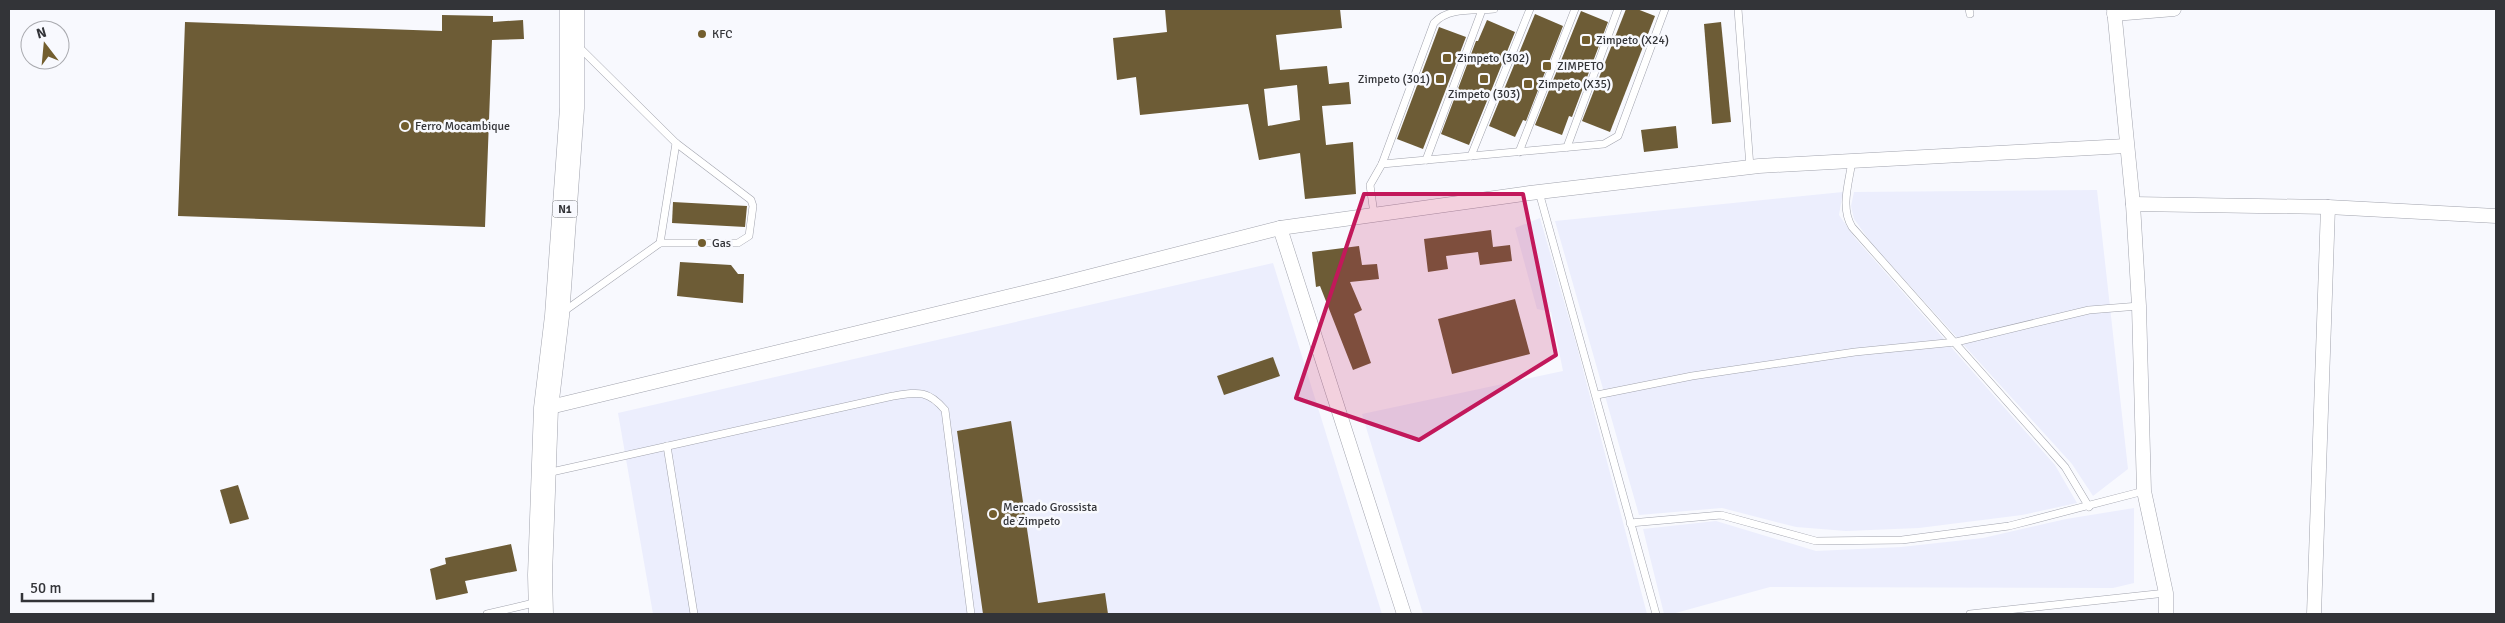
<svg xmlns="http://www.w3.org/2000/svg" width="2505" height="623" font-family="Signika,sans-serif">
<rect width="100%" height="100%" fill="#f8f9fe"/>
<g fill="#eceefd">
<polygon points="2097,190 2128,469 2093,496 2072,464 1872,244 1854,219 1851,206 1854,192"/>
<polygon points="1843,192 1839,215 1855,238 2055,465 2077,503 2022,515 1919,528 1846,531 1796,527 1722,508 1639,515 1555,221"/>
<polygon points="1540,218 1576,343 1647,614 1423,614 1362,414 1563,371 1551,312 1537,309 1515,228"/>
<polygon points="1273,263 1382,614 653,614 618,413"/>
<polygon points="2134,508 2134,583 2113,588 1770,587 1672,614 1664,614 1643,529 1716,521 1816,551 1901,547 1983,538 2066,519"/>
</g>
<g fill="#6d5c36" fill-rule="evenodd">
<path d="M1165,9H1340L1342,28L1276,35L1280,70L1327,66L1329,84L1349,82L1351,104L1322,106L1326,145L1353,142L1356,194L1305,199L1300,153L1259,160L1248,104L1140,115L1136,77L1117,80L1113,38L1167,32ZM1297,85L1300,120L1268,126L1264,89Z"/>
<polygon points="1626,9 1637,9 1655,16 1610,132 1582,121"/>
<polygon points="1581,11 1608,22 1572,117 1569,116 1562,135 1535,125"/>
<polygon points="1535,14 1563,26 1526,121 1523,120 1515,137 1489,126"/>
<polygon points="442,15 493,16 493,22 523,20 524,39 492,40 485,227 178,216 185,22 442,31"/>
<polygon points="1487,20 1515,32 1469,145 1441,134 1476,41 1478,41"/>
<polygon points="1721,22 1731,122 1712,124 1704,24"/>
<polygon points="1439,27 1466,37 1423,149 1397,139"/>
<polygon points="1676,126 1678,148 1644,152 1641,130"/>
<polygon points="673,202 747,206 745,227 672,223"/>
<polygon points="1491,230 1493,247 1510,245 1512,261 1480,265 1478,252 1446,256 1448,269 1428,272 1424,239"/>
<polygon points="1359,246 1362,265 1377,264 1379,279 1350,282 1362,310 1354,314 1371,363 1353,370 1320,286 1316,287 1312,252"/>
<polygon points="680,262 731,265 738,274 744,274 743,303 677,296"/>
<polygon points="1515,299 1530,354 1452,374 1438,319"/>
<polygon points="1273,357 1280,376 1224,395 1217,376"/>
<polygon points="1011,421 1038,603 1105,593 1108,614 983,614 957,431"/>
<polygon points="238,485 249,519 230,524 220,490"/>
<polygon points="511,544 517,571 465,581 468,593 436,600 430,569 446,564 445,558"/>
</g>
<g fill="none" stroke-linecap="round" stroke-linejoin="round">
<defs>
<g id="service">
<polyline points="1738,9 1750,167"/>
<polyline points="1969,9 1970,14"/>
<polyline points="1567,147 1618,9"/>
<polyline points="1519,152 1575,9"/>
<polyline points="1471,156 1530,9"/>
<polyline points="1426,160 1482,10"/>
<path d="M1852,161C1849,183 1840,207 1852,227L2065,467L2089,507"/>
<polyline points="1382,164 1604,144 1618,136 1665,9"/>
<polyline points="1539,192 1656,614"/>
<path d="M1374,214L1370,185L1382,164L1434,23C1449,7 1474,11 1494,9"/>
<polyline points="660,243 738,243 749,236 753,206 751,200 676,143"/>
<polyline points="563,312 660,243 676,143 579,47"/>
<polyline points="1597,395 1692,376 1855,352 1956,342 2089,310 2139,306"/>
<polyline points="667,446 694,614"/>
<path d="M547,473L893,396C919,392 928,390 945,410L971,614"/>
<polyline points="1630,523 1721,515 1816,541 1902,540 2009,526 2144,491"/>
<polyline points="487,614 538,602"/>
<polyline points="1970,614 2166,593"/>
</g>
<g id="minor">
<polyline points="2114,9 2133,204 2139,306 2144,491 2166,593 2166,614"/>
<polyline points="2114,14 2174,9"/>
<polyline points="2133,204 2328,207 2496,216"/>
<polyline points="1280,228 1404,614"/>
<polyline points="546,408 1060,284 1280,228 1530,193 1759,166 2126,146"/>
<polyline points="2314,614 2328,207"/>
</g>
<polyline id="trunk" points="541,614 540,575 546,408 557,316 572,108 572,9"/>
</defs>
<use href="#service" stroke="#a1a3ad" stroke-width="8"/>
<use href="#minor" stroke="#a1a3ad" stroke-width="15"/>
<use href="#trunk" stroke="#a1a3ad" stroke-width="25"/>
<use href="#service" stroke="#fff" stroke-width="7"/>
<use href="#minor" stroke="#fff" stroke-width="14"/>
<use href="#trunk" stroke="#fff" stroke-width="24"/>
</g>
<path fill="#c2185b" fill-opacity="0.2" stroke="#c2185b" stroke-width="4" stroke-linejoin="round" d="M1364,194H1523L1556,355L1419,440L1296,398Z"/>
<g fill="#735e2e" stroke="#f8f9fe" stroke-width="2">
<circle cx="702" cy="34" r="5"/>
<rect x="1581" y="35" width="10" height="10" rx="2.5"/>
<rect x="1442" y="53" width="10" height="10" rx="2.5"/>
<rect x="1542" y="61" width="10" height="10" rx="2.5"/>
<rect x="1435" y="74" width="10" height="10" rx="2.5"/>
<rect x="1479" y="74" width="10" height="10" rx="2.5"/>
<rect x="1523" y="79" width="10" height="10" rx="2.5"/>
<circle cx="405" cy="126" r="5"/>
<circle cx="702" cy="243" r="5"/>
<circle cx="993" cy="514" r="5"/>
</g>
<g text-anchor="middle" stroke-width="5" stroke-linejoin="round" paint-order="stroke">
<rect fill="#f8f9fe" stroke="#6e6f73" stroke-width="1" x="552.5" y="200.5" width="25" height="17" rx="4"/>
<g font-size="11" font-weight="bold" fill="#333438">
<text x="565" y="213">N1</text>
</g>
<g font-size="12" fill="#333438" stroke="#f8f9fe" text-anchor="start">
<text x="712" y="38">KFC</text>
<text x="1596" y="44">Zimpeto (X24)</text>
<text x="1457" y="62">Zimpeto (302)</text>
<text x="1557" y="70">ZIMPETO</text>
<text x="1430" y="83" text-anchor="end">Zimpeto (301)</text>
<text x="1538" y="88">Zimpeto (X35)</text>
<text x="1484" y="98" text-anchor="middle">Zimpeto (303)</text>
<text x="415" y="130">Ferro Mocambique</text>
<text x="712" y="247">Gas</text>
<text x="1003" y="511">Mercado Grossista<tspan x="1003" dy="14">de Zimpeto</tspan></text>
</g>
</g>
<rect width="2505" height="623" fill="none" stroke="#333438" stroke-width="20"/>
<g transform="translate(45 45) rotate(344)"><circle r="24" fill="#f8f9fe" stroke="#a9aaaf"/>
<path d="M0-4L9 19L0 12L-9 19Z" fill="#735e2e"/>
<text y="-8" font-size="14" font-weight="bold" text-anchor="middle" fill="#333438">N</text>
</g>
<path d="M22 593v8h131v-8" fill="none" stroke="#333438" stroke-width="2.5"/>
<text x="30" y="593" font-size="15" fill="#333438" stroke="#f8f9fe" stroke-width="4" paint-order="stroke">50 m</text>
</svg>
